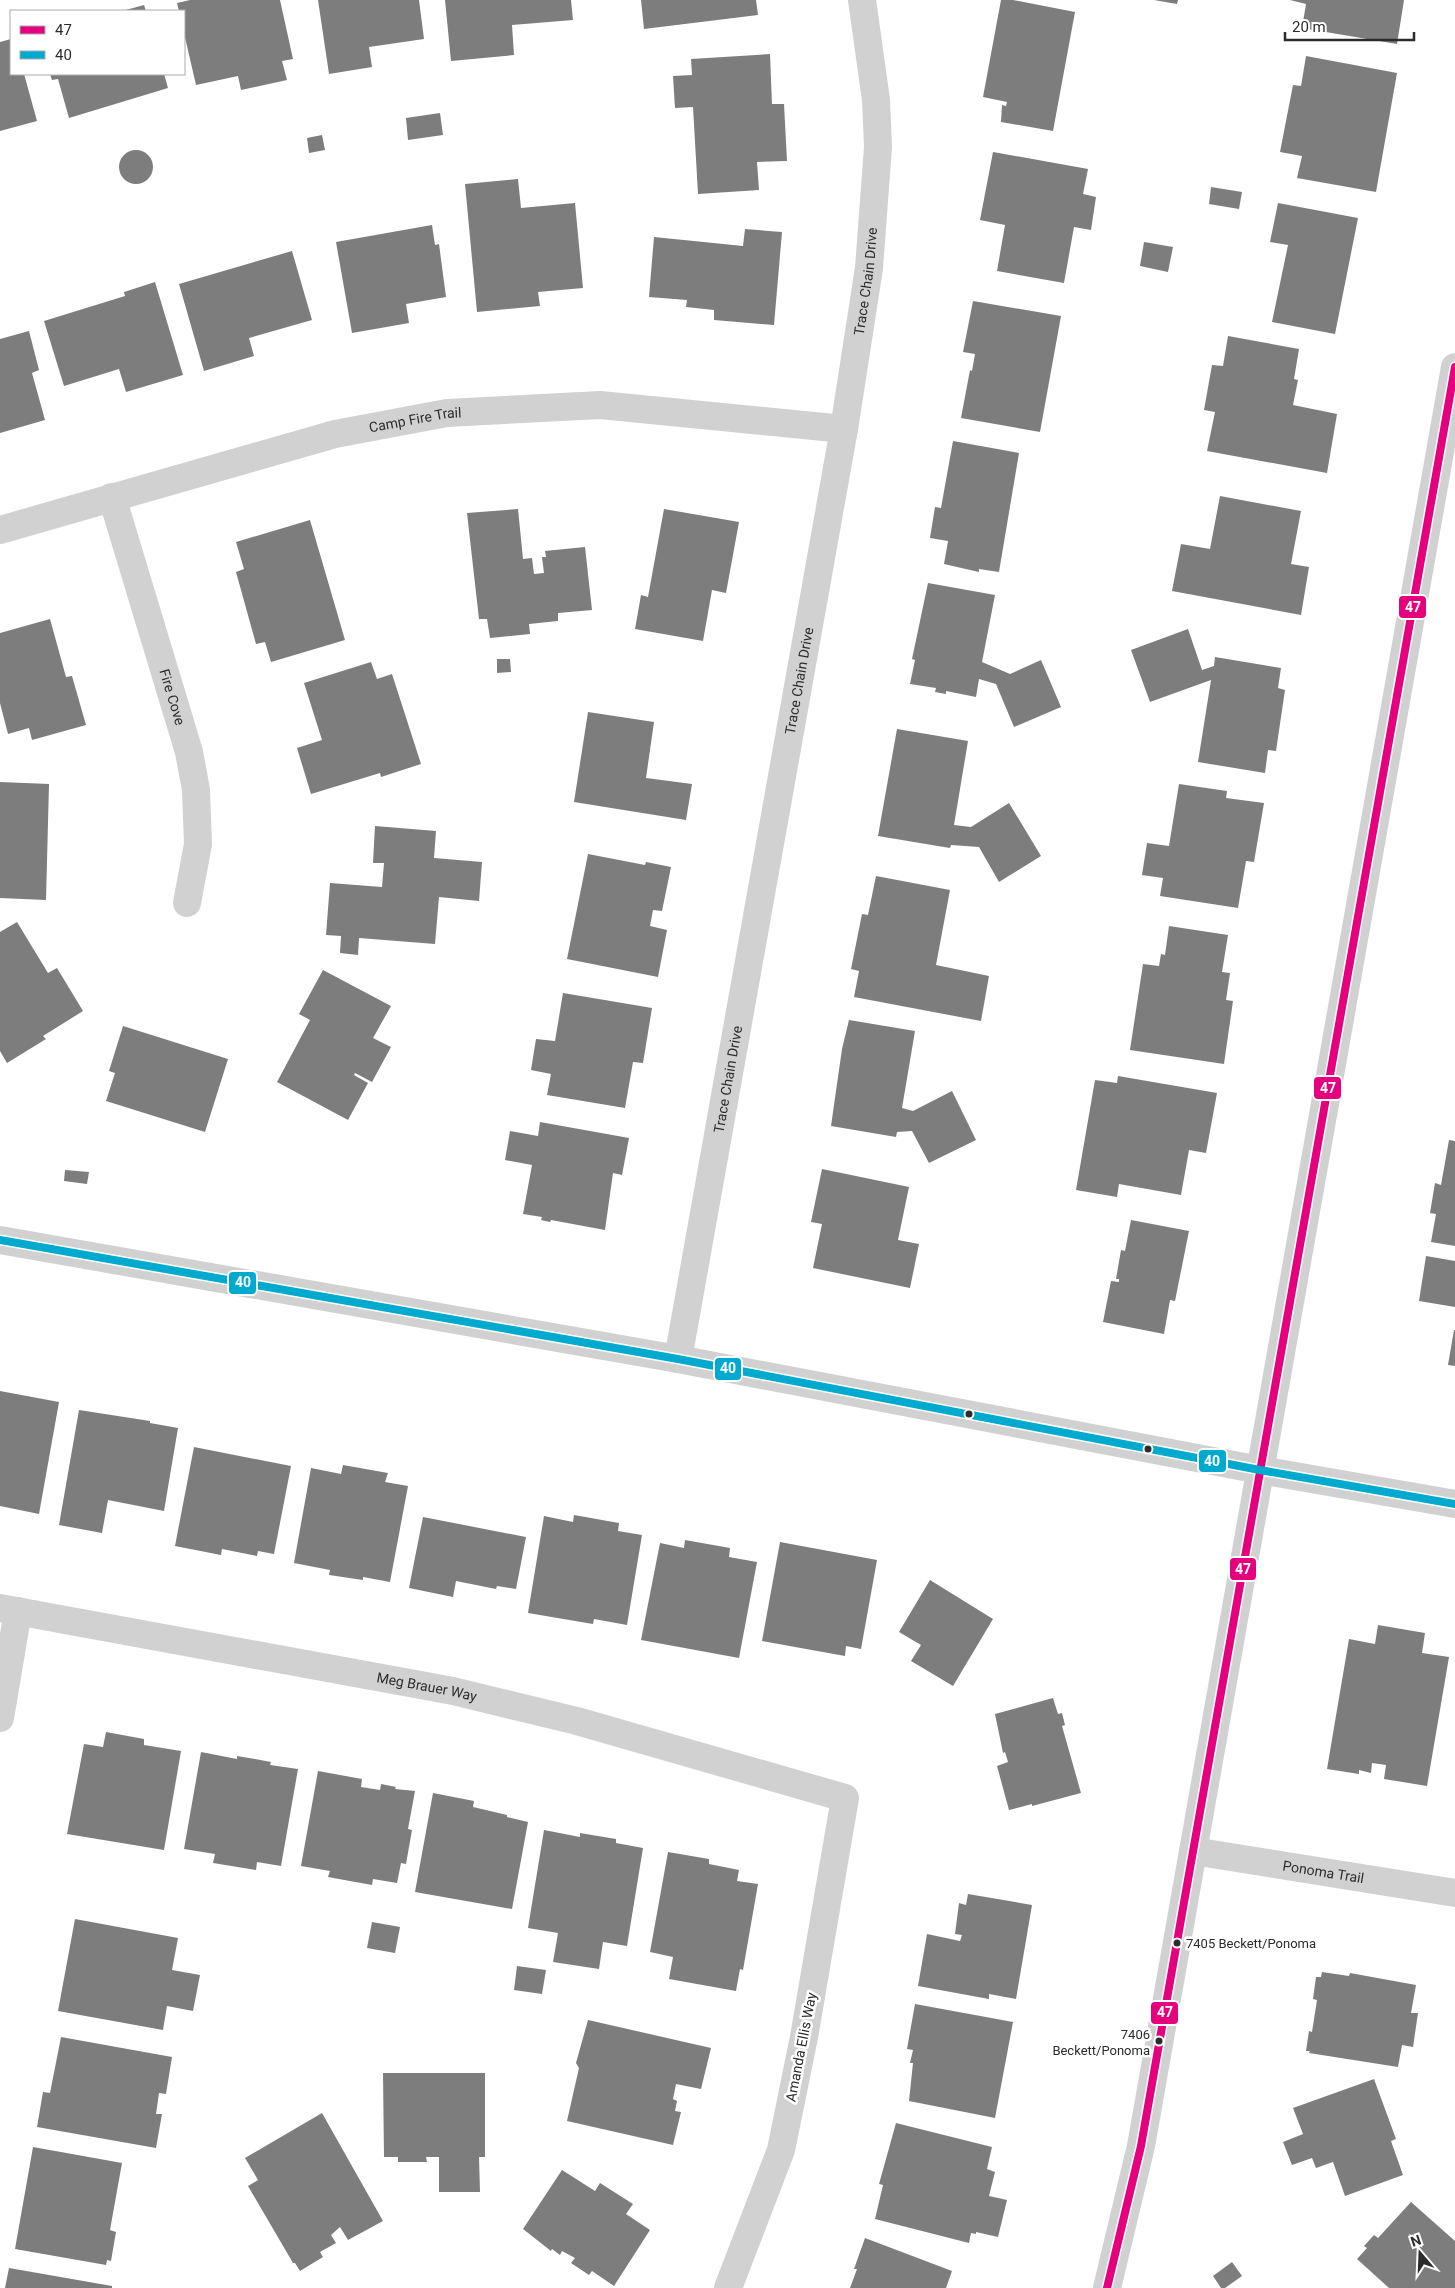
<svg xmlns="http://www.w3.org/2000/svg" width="1455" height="2288" font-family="Roboto,sans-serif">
<rect width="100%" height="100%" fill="#fff"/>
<g fill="#7d7d7d">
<polygon points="190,0 280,0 293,59 282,61 287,80 241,90 238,76 196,85 184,33 184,11 179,11 177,3"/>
<polygon points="318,0 419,0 424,39 369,47 372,67 329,74"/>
<polygon points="445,0 571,0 573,20 512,25 514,55 451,61"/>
<polygon points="641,0 756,0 758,15 644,29"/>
<polygon points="1001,0 1013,0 1075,12 1053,131 1001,122 1002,105 1006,106 1007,102 983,97"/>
<polygon points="1154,0 1178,0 1177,4"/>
<polygon points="1290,0 1404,0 1397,44 1302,28 1306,4"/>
<polygon points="144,5 146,11 122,11"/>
<polygon points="11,39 11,74 24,74 37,121 0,131 0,42"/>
<polygon points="770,54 772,104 784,104 787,161 757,162 759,190 698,194 693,107 675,108 673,76 692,75 691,59"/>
<polygon points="1306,56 1397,73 1376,192 1297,178 1302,156 1280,152 1293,85 1301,86"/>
<polygon points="50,74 164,74 168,88 69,118 58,79 52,80"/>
<polygon points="440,113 443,135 408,140 406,118"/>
<polygon points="322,135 325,150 309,153 307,138"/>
<circle cx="136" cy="167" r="17"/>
<polygon points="993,152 1088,169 1083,194 1096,197 1091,230 1074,227 1064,283 997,271 1005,225 980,220"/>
<polygon points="518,179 521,208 575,203 583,288 538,292 540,306 477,312 465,184"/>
<polygon points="1211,187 1242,192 1239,209 1209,204"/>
<polygon points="1278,203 1358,218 1335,334 1272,322 1288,245 1270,242"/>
<polygon points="432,225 435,245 439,244 446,297 406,304 409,323 352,333 336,242"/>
<polygon points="745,229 782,232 774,325 714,320 714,310 686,307 687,300 649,297 654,237 743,246"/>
<polygon points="1144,242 1173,247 1168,272 1140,266"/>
<polygon points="292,251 312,320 249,338 254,356 204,371 179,284"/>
<polygon points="155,282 183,375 126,392 119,369 64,386 44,321 125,296 124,292"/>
<polygon points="973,301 1061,316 1040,432 961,418 970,370 972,371 975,354 963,352"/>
<polygon points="29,331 39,370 32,373 45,420 0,433 0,339"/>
<polygon points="1228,336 1299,349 1294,379 1298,380 1293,405 1337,414 1327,473 1207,451 1215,412 1204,410 1212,365 1223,366"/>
<polygon points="953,441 1019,453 999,572 979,569 979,572 944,564 948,541 930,538 935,507 941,508"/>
<polygon points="1220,496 1301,511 1291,564 1309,567 1301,615 1172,591 1181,544 1210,549"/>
<polygon points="518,509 523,559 532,558 534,574 544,573 542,557 546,557 545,551 585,547 592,610 558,613 558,621 529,624 530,634 490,638 487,619 479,619 467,513"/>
<polygon points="664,509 739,522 726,593 712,590 703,641 635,629 641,595 648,597"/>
<polygon points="310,520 345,640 271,662 265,642 256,644 236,572 244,569 236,542"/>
<polygon points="928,583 995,595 982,662 1010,674 1041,660 1061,707 1014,727 996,684 979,679 976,697 946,691 946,694 935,692 936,688 910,684 915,660 912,659"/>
<polygon points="50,619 66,677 72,676 86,725 32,740 29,728 8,734 0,703 0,633"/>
<polygon points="1188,629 1202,670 1214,666 1215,657 1281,668 1278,688 1285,690 1276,751 1268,750 1265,773 1198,762 1211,680 1150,702 1131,650"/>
<polygon points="497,659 510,659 511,672 497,673"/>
<polygon points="371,662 377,679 392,674 421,764 381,777 380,773 311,794 297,748 322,740 304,683"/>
<polygon points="588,712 654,722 646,778 692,784 686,820 574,802"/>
<polygon points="897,729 968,741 954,825 971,827 1009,803 1041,856 999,882 979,847 951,845 950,848 878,836"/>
<polygon points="0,782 49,784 46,900 0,898"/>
<polygon points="1179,784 1227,791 1226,798 1264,803 1254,862 1246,861 1238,908 1160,896 1163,878 1142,875 1147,843 1169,846"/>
<polygon points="375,826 436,831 434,858 482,862 479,901 439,897 435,944 359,938 358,955 340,953 341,936 326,935 330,883 382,887 384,863 373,863"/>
<polygon points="588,854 645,865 646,862 671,867 662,911 653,910 650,926 667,930 658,977 567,959"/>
<polygon points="876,876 950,890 936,965 989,976 981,1021 854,997 859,971 851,969 862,914 868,915"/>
<polygon points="17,922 48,973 57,968 83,1011 43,1036 46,1039 7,1063 0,1051 0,932"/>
<polygon points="1169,926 1228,935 1222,972 1230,973 1226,1000 1233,1001 1224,1064 1130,1050 1143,964 1159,966 1161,954 1165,955"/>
<polygon points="323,970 391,1006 373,1038 391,1047 372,1082 355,1073 354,1075 368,1083 348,1120 277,1082 310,1020 299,1014"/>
<polygon points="563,993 652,1008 643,1063 633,1062 625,1108 547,1095 551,1074 531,1070 536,1039 555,1041"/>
<polygon points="849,1020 915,1031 902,1108 913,1111 952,1091 976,1140 929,1163 912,1131 897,1132 896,1137 831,1126 842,1049"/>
<polygon points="123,1026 228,1059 205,1132 106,1101 115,1073 109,1071"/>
<polygon points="1118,1076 1217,1093 1206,1153 1189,1150 1181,1195 1119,1184 1117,1197 1076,1190 1095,1080 1117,1083"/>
<polygon points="540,1122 629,1138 622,1175 613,1173 605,1230 551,1220 550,1222 541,1220 542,1217 523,1214 532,1165 505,1160 510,1131 538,1136"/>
<polygon points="1449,1140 1455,1141 1455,1246 1431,1242 1436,1214 1430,1213 1435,1183 1441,1185"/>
<polygon points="822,1169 909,1187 898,1240 919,1244 910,1288 813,1268 822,1224 811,1222"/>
<polygon points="65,1170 89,1172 87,1184 64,1181"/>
<polygon points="1131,1220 1189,1231 1175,1301 1170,1300 1164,1334 1103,1322 1111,1281 1119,1282 1119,1279 1116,1279 1121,1250 1125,1251"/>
<polygon points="1426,1256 1455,1261 1455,1307 1419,1301"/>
<polygon points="1454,1330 1455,1330 1455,1366 1448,1365"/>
<polygon points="0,1391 59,1402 39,1514 0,1506"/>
<polygon points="79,1410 150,1421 150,1423 178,1428 164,1511 108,1500 102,1533 59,1525"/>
<polygon points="194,1447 291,1466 274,1554 258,1551 257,1556 222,1549 221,1555 175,1546"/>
<polygon points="343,1465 388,1473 385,1482 408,1486 390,1582 363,1577 363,1580 329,1575 330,1570 294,1563 311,1468 341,1474"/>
<polygon points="574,1515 619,1523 618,1531 642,1535 627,1625 594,1619 593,1624 528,1613 544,1516 573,1522"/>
<polygon points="423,1517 526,1537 516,1589 497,1586 496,1589 456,1581 453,1597 409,1588"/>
<polygon points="685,1540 730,1548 729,1557 757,1562 739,1658 641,1640 660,1543 684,1548"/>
<polygon points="780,1542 877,1560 861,1649 846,1646 845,1656 762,1641"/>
<polygon points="930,1580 993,1619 953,1686 911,1661 921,1645 899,1632"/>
<polygon points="1378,1625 1425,1633 1422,1653 1449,1657 1427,1786 1384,1779 1386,1765 1372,1763 1371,1773 1359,1770 1359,1774 1327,1769 1349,1639 1375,1644"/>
<polygon points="1053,1698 1058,1714 1062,1713 1065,1725 1062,1726 1081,1793 1032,1806 1032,1804 1009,1810 997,1766 1008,1762 1005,1752 1003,1753 995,1714"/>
<polygon points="106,1732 144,1739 144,1745 181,1751 164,1850 67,1834 84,1744 103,1747"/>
<polygon points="201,1752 237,1759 237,1756 255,1759 271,1762 270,1765 298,1769 281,1866 257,1862 256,1870 213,1863 215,1854 184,1849"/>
<polygon points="318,1771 362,1779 361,1787 380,1790 381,1784 396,1787 395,1789 415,1791 408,1829 412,1830 406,1864 401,1863 397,1883 373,1879 372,1885 328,1877 330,1871 301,1866"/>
<polygon points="433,1793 474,1801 473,1807 507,1815 507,1817 528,1822 512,1909 415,1892"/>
<polygon points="544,1830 580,1837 580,1833 616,1839 616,1843 643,1848 627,1946 603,1942 599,1969 553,1962 558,1933 528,1928"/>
<polygon points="668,1852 709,1859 709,1864 739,1870 737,1881 758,1884 743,1970 740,1969 736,1991 669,1979 673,1957 650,1952"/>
<polygon points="968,1894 1032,1905 1016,1999 989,1994 989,1999 918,1986 927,1934 960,1941 962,1935 955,1934 959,1903 966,1905"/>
<polygon points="75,1919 178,1938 172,1970 200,1975 193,2011 167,2006 163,2030 58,2011"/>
<polygon points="372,1922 400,1927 395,1953 367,1948"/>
<polygon points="517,1966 546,1970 542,1994 514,1990"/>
<polygon points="1322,1972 1349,1976 1350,1973 1416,1985 1411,2013 1418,2013 1413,2047 1402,2045 1398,2067 1309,2053 1310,2051 1306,2051 1309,2031 1312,2032 1317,2000 1313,1999 1316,1977 1321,1977"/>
<polygon points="915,2004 1013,2022 995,2118 909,2101 913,2063 910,2063 913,2050 907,2049"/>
<polygon points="588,2020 711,2048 701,2089 676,2084 673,2099 677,2101 675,2111 681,2112 673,2145 567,2121 579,2068 576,2063"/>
<polygon points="61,2037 172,2057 166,2094 159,2093 156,2114 162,2114 156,2148 37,2127 43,2092 50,2093"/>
<polygon points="383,2073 485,2073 485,2157 479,2157 480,2192 439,2192 439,2157 426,2157 427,2162 398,2162 398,2157 384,2157"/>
<polygon points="1374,2079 1396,2139 1391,2141 1403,2175 1345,2196 1333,2162 1316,2168 1312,2158 1292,2165 1283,2142 1303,2134 1293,2108"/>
<polygon points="322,2113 383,2221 348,2240 340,2227 331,2235 336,2243 320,2252 323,2257 300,2271 295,2263 293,2263 248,2186 258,2180 245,2158"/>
<polygon points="896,2123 992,2147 987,2169 995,2172 989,2196 1007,2200 998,2237 976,2232 976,2234 971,2233 969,2243 875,2219 883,2185 879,2184"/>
<polygon points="33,2147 122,2163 110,2230 116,2232 111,2261 107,2260 106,2265 15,2249"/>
<polygon points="562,2170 595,2191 600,2183 633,2204 626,2214 650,2230 614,2286 592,2271 589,2275 571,2263 575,2258 562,2251 560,2255 552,2249 551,2251 523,2229"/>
<polygon points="1411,2202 1455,2241 1455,2288 1389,2288 1357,2259 1367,2248 1364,2246 1374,2235 1378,2238"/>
<polygon points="865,2238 952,2271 946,2288 850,2288 857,2269 854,2269"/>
<polygon points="1232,2262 1242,2276 1225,2288 1221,2288 1213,2276"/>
<polygon points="9,2268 112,2286 112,2288 5,2288"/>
</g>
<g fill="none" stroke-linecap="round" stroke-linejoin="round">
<g stroke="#d1d1d1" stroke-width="28">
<path id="s1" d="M112,497L189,752L196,790L198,844L187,903"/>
<path id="s2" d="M0,530L335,434L447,413L600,405L844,429"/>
<path id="s3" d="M678,1359L844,429L869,268L878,147L876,100L862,0"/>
<path id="s4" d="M0,1608L453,1691L577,1721L845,1798L804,2037L781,2150L728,2288"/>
<polyline points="0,1718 18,1611"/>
<path id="s5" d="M1193,1851L1455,1893"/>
</g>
<g stroke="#d1d1d1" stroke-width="28">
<polyline points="0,1240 678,1359 1260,1470 1455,1504"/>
<polyline points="1107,2288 1141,2146 1455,367"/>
</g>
<defs>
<polyline id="bus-1" points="1107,2288 1141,2146 1455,367"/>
<polyline id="bus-2" points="0,1240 678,1359 1260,1470 1455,1504"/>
</defs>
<use href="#bus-1" stroke="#fff" stroke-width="11"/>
<use href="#bus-2" stroke="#fff" stroke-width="11"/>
<use href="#bus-1" stroke="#e5007d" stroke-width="8"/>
<use href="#bus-2" stroke="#00a9ce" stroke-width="8"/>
</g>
<g fill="#2c2c2c" stroke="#fff" stroke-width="2">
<circle cx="969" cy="1414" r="4.5"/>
<circle cx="1148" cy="1449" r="4.5"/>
<circle cx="1177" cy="1943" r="4.5"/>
<circle cx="1159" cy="2041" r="4.5"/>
</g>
<g text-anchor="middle" stroke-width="5" stroke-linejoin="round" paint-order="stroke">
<g font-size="13" fill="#2c2c2c" stroke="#fff" text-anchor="start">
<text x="1186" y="1948">7405 Beckett/Ponoma</text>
<text x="1150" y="2039" text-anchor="end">7406<tspan x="1150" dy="16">Beckett/Ponoma</tspan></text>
</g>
<g font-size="14" fill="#2c2c2c" stroke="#fff">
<text dy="5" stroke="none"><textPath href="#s3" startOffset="1094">Trace Chain Drive</textPath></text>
<text dy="5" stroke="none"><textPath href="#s2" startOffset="430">Camp Fire Trail</textPath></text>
<text dy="5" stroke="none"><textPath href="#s3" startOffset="689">Trace Chain Drive</textPath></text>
<text dy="5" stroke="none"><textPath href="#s1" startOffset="209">Fire Cove</textPath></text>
<text dy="5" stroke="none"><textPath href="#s3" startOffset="284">Trace Chain Drive</textPath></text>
<text dy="5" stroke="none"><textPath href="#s4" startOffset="434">Meg Brauer Way</textPath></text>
<text dy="5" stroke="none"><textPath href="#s5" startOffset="132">Ponoma Trail</textPath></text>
<text transform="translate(801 2047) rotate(-79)" y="5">Amanda Ellis Way</text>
</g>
</g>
<g stroke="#fff" stroke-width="2">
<rect x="1398" y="595" width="29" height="24" rx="5" fill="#e5007d"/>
<rect x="1313" y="1076" width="29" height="24" rx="5" fill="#e5007d"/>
<rect x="228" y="1271" width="29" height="24" rx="5" fill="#00a9ce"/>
<rect x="714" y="1357" width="28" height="24" rx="5" fill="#00a9ce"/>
<rect x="1198" y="1449" width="29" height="24" rx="5" fill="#00a9ce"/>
<rect x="1229" y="1557" width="28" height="24" rx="5" fill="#e5007d"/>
<rect x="1150" y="2001" width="29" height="24" rx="5" fill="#e5007d"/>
</g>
<g font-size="14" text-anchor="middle" font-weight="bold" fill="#fff">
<text x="1413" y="612">47</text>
<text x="1328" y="1093">47</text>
<text x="243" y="1287">40</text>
<text x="728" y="1373">40</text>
<text x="1212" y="1466">40</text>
<text x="1243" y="1574">47</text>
<text x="1165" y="2017">47</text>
</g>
<rect x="10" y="10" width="175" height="65" fill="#ffffff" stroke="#ababab"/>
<rect x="20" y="26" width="25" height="8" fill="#e5007d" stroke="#ababab"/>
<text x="55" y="35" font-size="15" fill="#2c2c2c">47</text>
<rect x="20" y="51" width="25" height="8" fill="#00a9ce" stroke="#ababab"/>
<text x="55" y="60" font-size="15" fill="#2c2c2c">40</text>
<g transform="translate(1420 2253) rotate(341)" stroke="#ffffff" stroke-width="4" paint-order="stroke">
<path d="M0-4L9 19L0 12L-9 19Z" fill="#2c2c2c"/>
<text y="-8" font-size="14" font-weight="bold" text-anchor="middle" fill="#2c2c2c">N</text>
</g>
<path d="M1285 32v8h129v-8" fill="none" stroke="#2c2c2c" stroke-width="2.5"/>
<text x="1292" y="32" font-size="15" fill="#2c2c2c" stroke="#ffffff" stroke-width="4" paint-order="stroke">20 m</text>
</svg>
